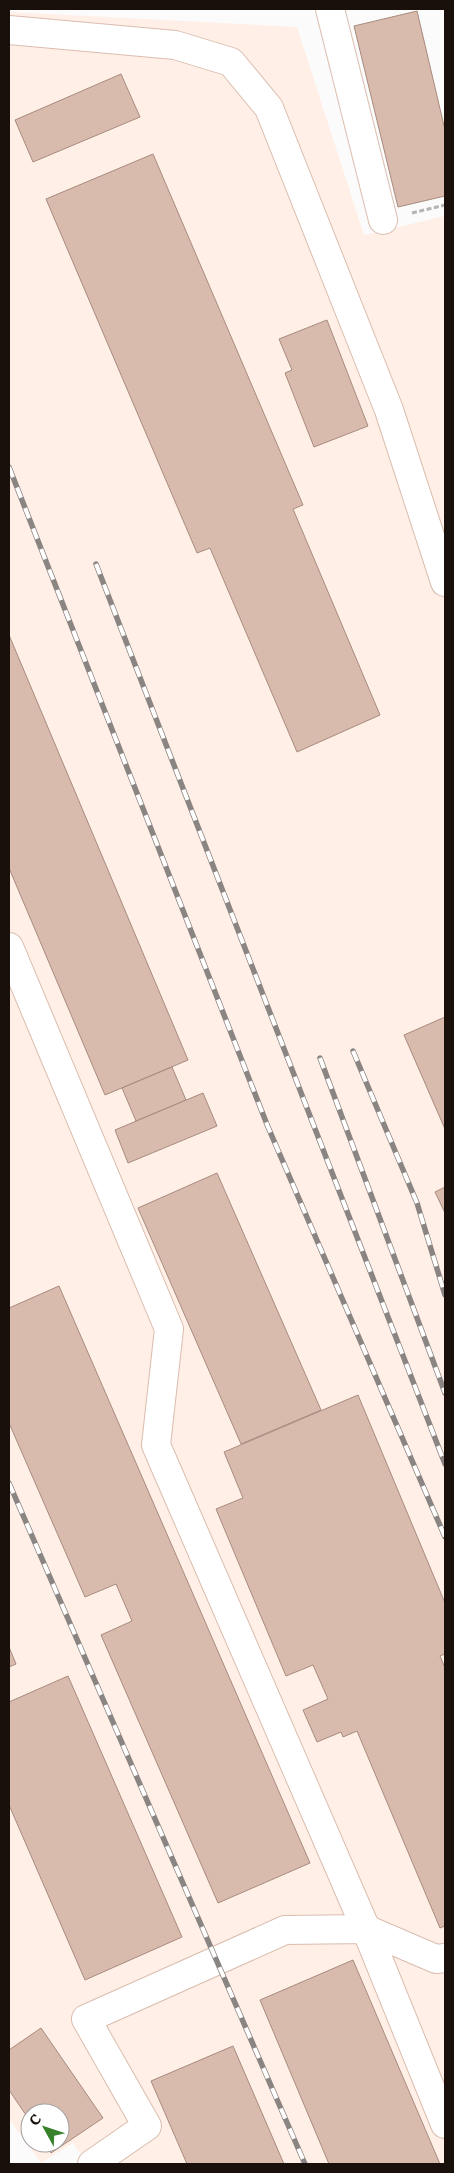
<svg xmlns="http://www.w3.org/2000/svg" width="454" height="2173" font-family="Literata,serif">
<rect width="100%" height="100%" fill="#fbfbfb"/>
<path fill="#ffefe7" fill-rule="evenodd" d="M9,12L297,27L364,235L445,216V2164H88L73,2143L41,2163L9,2119ZM30,2113H60V2143H30Z"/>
<g fill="#d9bbad" stroke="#a78b7e">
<polygon points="417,11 445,130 445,196 398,207 354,26"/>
<polygon points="121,74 140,117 33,162 15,120"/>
<polygon points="153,154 303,505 293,509 380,715 297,752 210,548 197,553 46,199"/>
<polygon points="327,320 368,426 314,447 285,373 292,370 279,339"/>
<polygon points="9,635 188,1060 105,1095 9,868"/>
<polygon points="445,1017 445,1129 404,1035"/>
<polygon points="172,1067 186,1100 136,1121 122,1088"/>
<polygon points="203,1093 217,1126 128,1163 115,1130"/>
<polygon points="217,1173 321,1410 241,1444 138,1208"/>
<polygon points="445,1187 445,1213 435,1192"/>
<polygon points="59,1286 310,1863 218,1903 101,1635 132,1621 116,1584 85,1597 9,1423 9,1308"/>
<polygon points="358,1395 445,1603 445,1654 440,1656 445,1668 445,1926 440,1928 357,1731 343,1737 341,1732 317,1742 303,1710 328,1699 313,1665 286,1676 216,1509 243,1498 224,1452"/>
<polygon points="9,1647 16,1664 9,1667"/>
<polygon points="68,1676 182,1937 85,1980 9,1805 9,1702"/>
<polygon points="353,1960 440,2164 329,2164 260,2000"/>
<polygon points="41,2028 103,2118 51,2153 45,2143 60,2143 60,2113 30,2113 30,2121 9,2090 9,2050"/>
<polygon points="233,2046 284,2164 187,2164 151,2081"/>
</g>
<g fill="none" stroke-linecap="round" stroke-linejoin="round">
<defs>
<g id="minor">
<polyline points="330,9 383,220"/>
<polyline points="9,30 175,45 231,62 269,108 389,410 445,582"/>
<polyline points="9,947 169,1329 156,1445 366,1929 445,2124"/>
<polyline points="92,2164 147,2126 86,2019 285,1930 366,1929 436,1959 445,1958"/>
</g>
</defs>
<use href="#minor" stroke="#dabdae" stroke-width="30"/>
<polyline stroke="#b7b4b3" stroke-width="3" stroke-dasharray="5 2.5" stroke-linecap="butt" points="412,213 445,205"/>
<use href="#minor" stroke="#fff" stroke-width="28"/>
<defs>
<g id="rail">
<polyline points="9,467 268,1127 445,1537"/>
<polyline points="96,564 445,1464"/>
<polyline points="353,1051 417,1203 445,1295"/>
<polyline points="320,1058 445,1393"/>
<polyline points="9,1483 305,2164"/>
</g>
</defs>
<use href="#rail" stroke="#8a8582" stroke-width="5.5"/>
<use href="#rail" stroke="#fff" stroke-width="4" stroke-dasharray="11" stroke-linecap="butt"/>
</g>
<rect width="454" height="2173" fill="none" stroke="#1a100b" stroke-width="20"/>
<g transform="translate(45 2128) rotate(310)"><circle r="24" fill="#ffffff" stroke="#a39f9d"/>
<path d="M0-4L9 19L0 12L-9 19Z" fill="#368129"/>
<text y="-8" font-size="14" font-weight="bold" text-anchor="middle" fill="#1a100b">С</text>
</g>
</svg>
